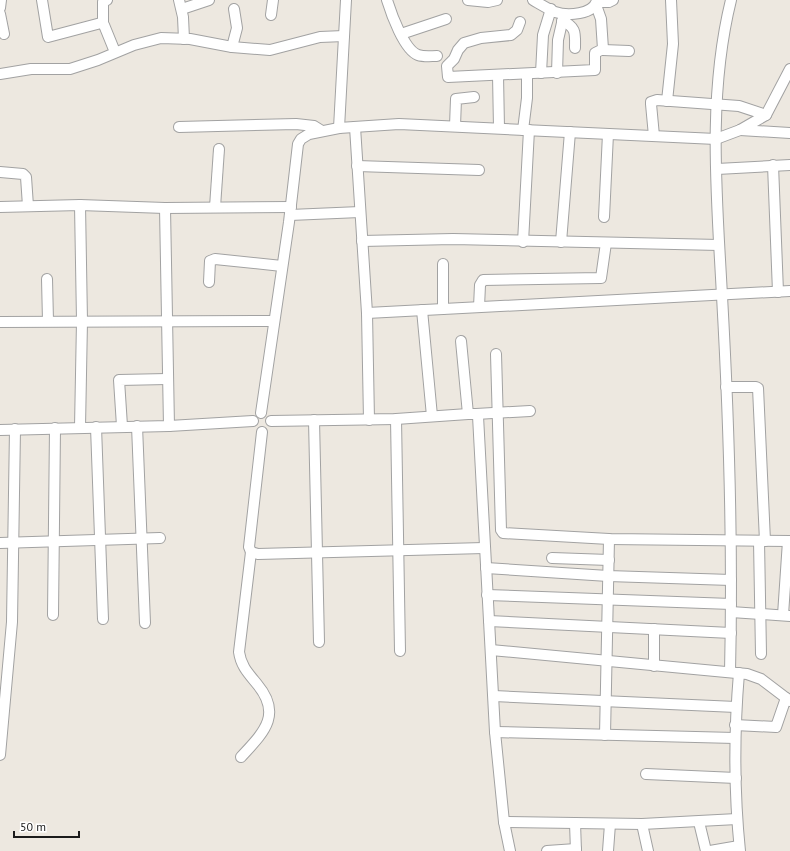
<svg xmlns="http://www.w3.org/2000/svg" width="790" height="851" font-family="'PT Sans',sans-serif">
<rect width="100%" height="100%" fill="#ede8e0"/>
<g fill="none" stroke-linecap="round" stroke-linejoin="round">
<defs>
<g id="minor">
<polyline points="42,0 48,37 101,23 104,25 115,52"/>
<polyline points="179,0 183,17 184,39"/>
<path d="M387,0C391,13 404,50 418,55C424,57 431,56 437,56"/>
<polyline points="468,0 488,2 497,0"/>
<path d="M533,0C540,4 548,9 555,12C567,16 594,15 597,0"/>
<polyline points="597,2 609,2 613,0"/>
<polyline points="0,8 1,0"/>
<polyline points="182,9 209,0"/>
<polyline points="0,14 4,34"/>
<polyline points="271,15 273,0"/>
<path d="M562,21C577,27 575,34 575,48"/>
<polyline points="520,22 517,30 511,35 481,38 464,43 458,50 454,59 447,66 448,77 595,70 595,53 603,49 601,19 596,5"/>
<polyline points="103,23 103,2 107,0"/>
<polyline points="401,34 446,19"/>
<polyline points="232,47 237,28 234,9"/>
<polyline points="603,50 629,51"/>
<polyline points="541,73 543,35 551,9"/>
<polyline points="557,73 558,40 564,14"/>
<polyline points="0,74 31,69 70,69 98,60 134,45 161,38 190,39 232,47 270,50 320,37 344,36"/>
<polyline points="498,75 499,128"/>
<polyline points="667,101 673,44 671,0"/>
<polyline points="455,126 456,99 474,97"/>
<polyline points="179,127 296,124 314,126 322,131"/>
<polyline points="355,127 367,313 369,420"/>
<polyline points="339,128 346,0"/>
<polyline points="523,130 527,98 527,74"/>
<polyline points="740,130 790,133"/>
<polyline points="654,136 651,104 651,102 657,100 739,106 766,115"/>
<polyline points="773,165 778,292"/>
<polyline points="357,166 479,170"/>
<polyline points="717,169 790,165"/>
<polyline points="0,172 23,174 26,177 28,206"/>
<polyline points="0,207 80,205 165,208 291,207"/>
<polyline points="215,207 219,149"/>
<polyline points="165,208 169,426"/>
<polyline points="290,215 360,212"/>
<polyline points="604,217 608,134"/>
<polyline points="362,241 453,239 719,245"/>
<polyline points="523,242 529,130"/>
<polyline points="561,242 570,132"/>
<polyline points="443,264 443,309"/>
<polyline points="47,279 48,321"/>
<polyline points="209,282 210,261 215,259 282,266"/>
<polyline points="479,307 480,285 483,280 601,278 606,243"/>
<polyline points="422,310 432,416"/>
<polyline points="367,313 790,291"/>
<polyline points="0,322 274,321"/>
<polyline points="461,341 468,414"/>
<polyline points="496,354 501,530 503,533 609,539 790,541"/>
<polyline points="726,387 756,387 758,388 765,541"/>
<polyline points="261,413 289,222 298,144 301,139 309,134 339,128 399,124 716,139 740,130 766,115 790,69"/>
<polyline points="476,414 530,411"/>
<polyline points="396,419 400,651"/>
<polyline points="314,420 319,642"/>
<polyline points="271,421 396,419 468,414 476,414 478,416 495,732 504,822 510,851"/>
<polyline points="122,426 119,380 167,379"/>
<polyline points="137,426 145,623"/>
<polyline points="80,427 82,321 80,205"/>
<polyline points="96,427 103,619"/>
<polyline points="0,430 169,426 253,421"/>
<polyline points="262,432 249,547 251,552 258,554 484,548"/>
<polyline points="759,541 761,654"/>
<polyline points="0,543 160,538"/>
<polyline points="552,558 609,560"/>
<polyline points="486,568 608,576 731,580"/>
<polyline points="487,595 731,604"/>
<polyline points="731,612 790,616"/>
<polyline points="53,615 55,428"/>
<polyline points="783,615 788,541"/>
<polyline points="489,621 731,633"/>
<polyline points="654,629 654,666"/>
<polyline points="491,650 747,674 761,679 790,701"/>
<path d="M730,672C733,547 729,421 722,296C717,198 707,97 731,0"/>
<path d="M739,673C734,732 734,792 740,851"/>
<polyline points="494,696 736,707"/>
<polyline points="735,725 776,727 786,698"/>
<polyline points="495,732 735,738"/>
<polyline points="605,735 609,539"/>
<polyline points="0,755 12,622 15,429"/>
<path d="M241,757C263,733 283,715 257,684C248,673 241,666 239,652L251,552"/>
<polyline points="646,774 736,778"/>
<polyline points="504,822 642,824 737,819"/>
<polyline points="699,822 706,851"/>
<polyline points="575,823 576,851"/>
<polyline points="642,824 648,851"/>
<polyline points="547,851 576,849"/>
<polyline points="608,851 610,824"/>
<polyline points="710,851 739,846"/>
</g>
</defs>
<use href="#minor" stroke="#a2a2a2" stroke-width="12"/>
<use href="#minor" stroke="#fff" stroke-width="10"/>
</g>
<path d="M14 831v6h65v-6" fill="none" stroke="#1b1b1b" stroke-width="2"/>
<text x="20" y="831" font-size="12" fill="#1b1b1b" stroke="#ffffff" stroke-width="3" paint-order="stroke">50 m</text>
</svg>
